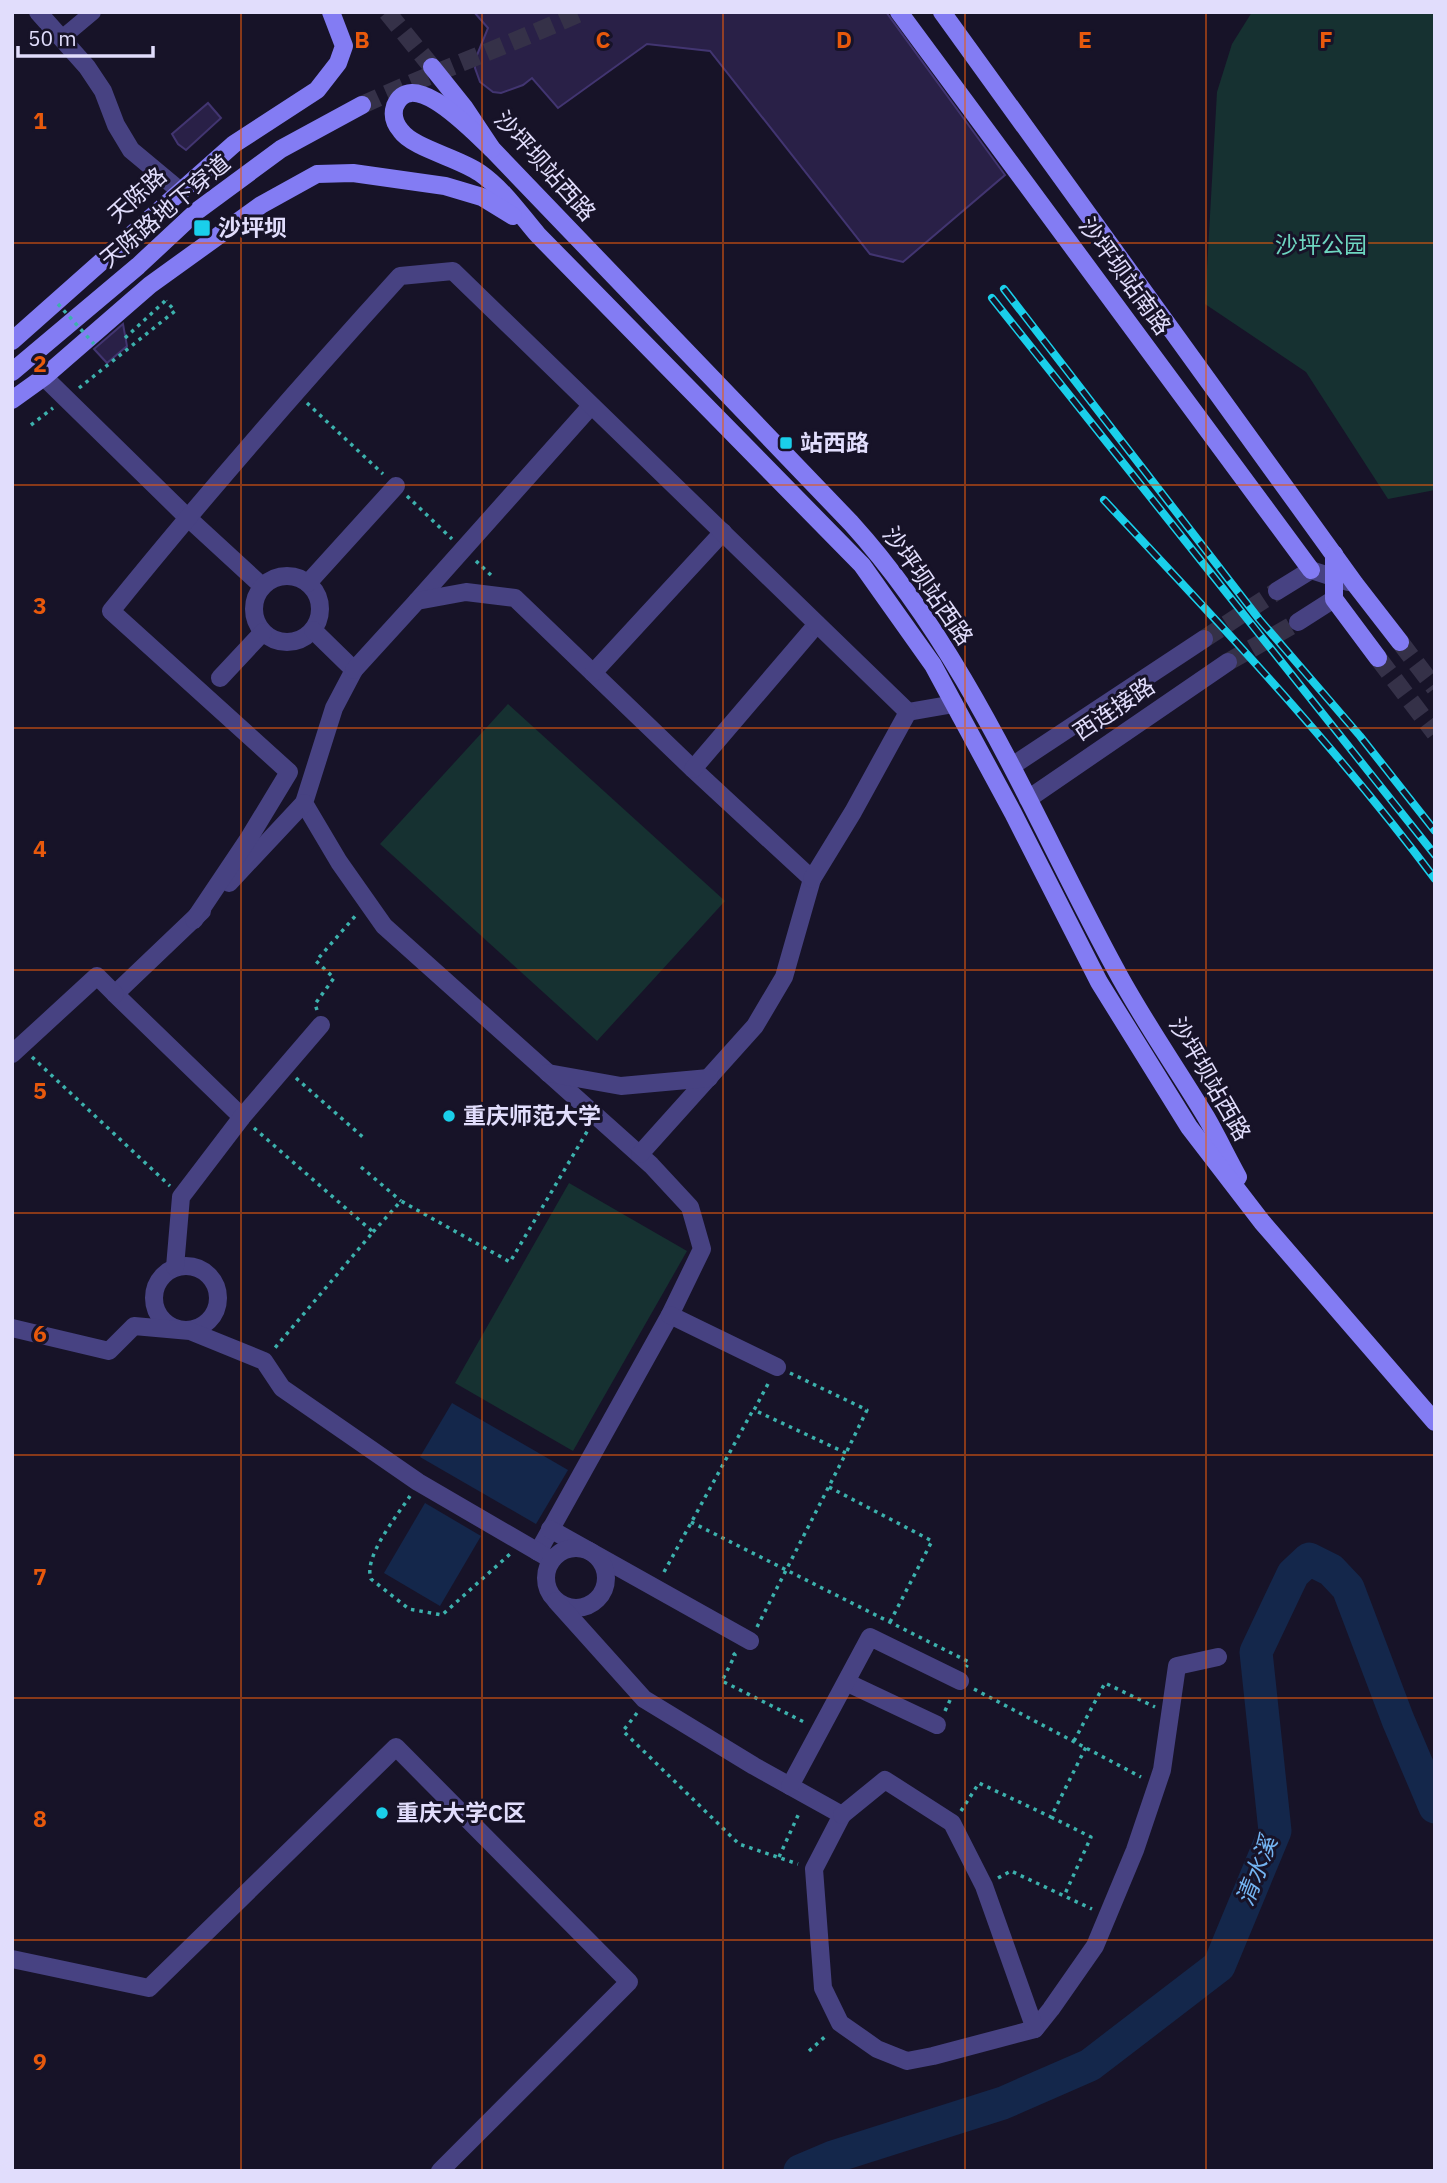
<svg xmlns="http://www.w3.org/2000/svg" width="1447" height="2183" font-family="'IBM Plex Sans','Noto Sans SC',sans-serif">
<rect width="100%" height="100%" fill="#171328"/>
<g fill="#163131">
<polygon points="1252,12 1435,12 1435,490 1388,499 1306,372 1205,304 1217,92 1232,44"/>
<polygon points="508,704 725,901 597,1041 380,844"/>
<polygon points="569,1183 687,1251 573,1451 455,1383"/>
</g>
<g fill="#14274b">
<polygon points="452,1403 568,1470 536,1524 420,1457"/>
<polygon points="425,1503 481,1536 440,1606 384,1573"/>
</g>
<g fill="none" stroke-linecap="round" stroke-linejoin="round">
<polyline stroke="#14274b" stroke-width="33" points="800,2171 833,2157 1003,2103 1090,2065 1219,1966 1275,1831 1256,1652 1293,1574 1309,1559 1331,1570 1348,1588 1398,1720 1435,1807"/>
</g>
<g fill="#292047" stroke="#423571" stroke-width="2">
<polygon points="474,12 886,12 1005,175 903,262 870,254 710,51 647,44 558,108 532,78 523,85 501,93 493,92 480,82 475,68 475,60 488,28"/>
<polygon points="208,103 221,118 186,150 178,144 172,134"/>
<polygon points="123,324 127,346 107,363 94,349"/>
</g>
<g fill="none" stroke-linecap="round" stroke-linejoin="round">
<g stroke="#353148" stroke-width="18" stroke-dasharray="18 9" stroke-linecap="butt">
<polyline points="1204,639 1277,591"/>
<polyline points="1228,662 1298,622"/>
</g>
<g stroke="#353148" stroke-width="18" stroke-dasharray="18 9" stroke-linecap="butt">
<polyline points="387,12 432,67"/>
<path d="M362,105C434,72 509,45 582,12"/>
<polyline points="1400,642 1435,688"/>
<polyline points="1378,658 1435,733"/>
</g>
<g stroke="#3cb1ad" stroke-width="3.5" stroke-dasharray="3.5 5" stroke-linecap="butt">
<polyline points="125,338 165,301"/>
<polyline points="79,388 175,311 166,301"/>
<polyline points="307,403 383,474"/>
<polyline points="31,425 53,408"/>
<polyline points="407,496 452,539"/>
<polyline points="476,561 493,577"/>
<polyline points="317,1010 315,1004 334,978 316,961 357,914"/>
<polyline points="32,1057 170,1186"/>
<polyline points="296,1078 365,1139"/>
<polyline points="254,1128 373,1232 274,1349"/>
<polyline points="361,1167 401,1201"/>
<polyline points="373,1232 401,1201 510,1262 588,1130"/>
<polyline points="790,1373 867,1410 846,1453"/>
<polyline points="829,1487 932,1541 890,1622"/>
<path d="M410,1496C397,1516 363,1557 371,1579L409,1609L442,1615L510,1554"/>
<polyline points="691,1522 969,1662 966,1667"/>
<polyline points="664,1572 753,1410"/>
<polyline points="757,1627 846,1453 754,1410 769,1382"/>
<polyline points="733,1653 735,1655 722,1681 806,1723"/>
<polyline points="974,1689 1141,1777"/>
<polyline points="945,1711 952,1696"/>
<polyline points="637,1713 623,1731 739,1844 798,1864"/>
<polyline points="1074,1741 1105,1683 1155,1707"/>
<polyline points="961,1811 979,1783 1051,1817 1086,1747"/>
<polyline points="1051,1817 1091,1837 1064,1896"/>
<polyline points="779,1857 800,1811"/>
<polyline points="998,1878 1011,1871 1092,1909"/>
<polyline points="809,2051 828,2034"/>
</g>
<polyline stroke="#474282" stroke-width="16" points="62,38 93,12"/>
<g stroke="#474282" stroke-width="18">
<polyline points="38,12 87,67 103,91 116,125 131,150 179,190"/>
<polyline points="44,377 187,517 262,586"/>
<circle cx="287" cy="609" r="33"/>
<polyline points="308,583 396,486"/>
<polyline points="417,601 591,406"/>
<polyline points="313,630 354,670 334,708 304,803 339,862 384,926 651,1165 690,1207 702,1249 670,1315 538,1552"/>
<polyline points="354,670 417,601 466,592 515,598 693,769 812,879 784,977 755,1026 640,1154"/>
<polyline points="593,673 723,532"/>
<polyline points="220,678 263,632"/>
<polyline points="908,712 954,704"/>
<polyline points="693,769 817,624"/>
<polyline points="229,883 304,803"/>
<polyline points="202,911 115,994 242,1117"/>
<path d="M194,920L249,838L289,772L111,611C204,496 301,385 400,276L453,271L908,712L853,812L812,879"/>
<polyline points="12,1054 97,976 115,994"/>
<polyline points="548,1073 621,1086 709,1078"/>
<circle cx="186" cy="1298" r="32"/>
<polyline points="175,1267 181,1197 242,1117 321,1025"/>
<polyline points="670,1315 777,1367"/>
<polyline points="12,1328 109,1351 134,1326 190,1331 264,1361 282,1388 418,1482 552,1560"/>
<polyline points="550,1529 750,1641"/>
<circle cx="576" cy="1578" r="30"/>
<polyline points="556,1601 644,1699 754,1766 842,1815 814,1869 823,1988 840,2023 877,2049 907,2061 933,2056 1035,2029 1051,2009 1095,1946 1135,1850 1162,1770 1177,1666 1218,1657"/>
<polyline points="848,1683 937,1725"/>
<polyline points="790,1786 870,1637 960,1681"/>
<polyline points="842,1815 885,1780 952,1823 984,1886 1035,2029"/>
<polyline points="12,1959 149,1988 396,1747 629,1982 440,2171"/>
</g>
<g stroke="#474282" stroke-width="18">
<polyline points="1277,591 1311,570 1348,582"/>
<polyline points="1298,622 1334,599"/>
<polyline points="1012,766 1204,639"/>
<polyline points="1028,799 1228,662"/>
</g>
<g stroke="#837cf3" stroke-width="18">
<polyline points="899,12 1311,570"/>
<polyline points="942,12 1355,584 1400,642"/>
<path d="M432,67L464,107L492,149L851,523C968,652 1033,817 1115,968C1142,1019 1176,1067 1206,1117C1217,1136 1227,1157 1238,1177"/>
<path d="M492,149C476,135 412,64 395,106C392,115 395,124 401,131C413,148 459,158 480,173C503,189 520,214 538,235L862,565L933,665L1013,813L1099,982L1189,1127L1262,1222L1435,1422"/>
<polyline points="12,341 234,144 317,90 338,63 344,46 331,12"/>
<polyline points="12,372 138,266 197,211 281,149 362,105"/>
<polyline points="12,400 44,377 150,285 261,205 317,174 353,173 445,186 482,197 513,216"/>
<polyline points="1334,554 1334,599 1378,658"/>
</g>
<defs>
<g id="rail">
<polyline points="1004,289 1259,619 1360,736 1435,831"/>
<polyline points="992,298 1435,855"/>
<path d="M1104,500C1219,623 1334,744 1435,879"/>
</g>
</defs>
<use href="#rail" stroke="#1acfea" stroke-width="8"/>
<use href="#rail" stroke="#171328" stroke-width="5" stroke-dasharray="16" stroke-linecap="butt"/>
<polyline stroke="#3cb1ad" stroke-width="3.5" stroke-dasharray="3.5 5" stroke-linecap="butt" points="58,304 94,344"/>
</g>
<path fill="none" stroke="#e8590c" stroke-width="2" stroke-opacity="0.55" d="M241,12V2171M482,12V2171M723,12V2171M965,12V2171M1206,12V2171M12,243H1435M12,485H1435M12,728H1435M12,970H1435M12,1213H1435M12,1455H1435M12,1698H1435M12,1940H1435"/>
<g fill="#1acfea" stroke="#171328" stroke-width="2.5">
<rect x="193" y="219" width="18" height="18" rx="3.5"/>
<rect x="779" y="436" width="14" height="14" rx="3.5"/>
<circle cx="449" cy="1116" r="7"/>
<circle cx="382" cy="1813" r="7"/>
</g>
<g text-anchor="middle" stroke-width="6" stroke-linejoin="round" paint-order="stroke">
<g font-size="23" fill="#e1ddfc" stroke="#171328">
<text transform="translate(545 166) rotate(48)" y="8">沙坪坝站西路</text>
<text transform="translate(137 195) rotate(-42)" y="8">天陈路</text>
<text transform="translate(165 211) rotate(-40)" y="8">天陈路地下穿道</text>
<text transform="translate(1125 276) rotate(54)" y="8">沙坪坝站南路</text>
<text transform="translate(928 586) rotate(55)" y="8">沙坪坝站西路</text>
<text transform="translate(1114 709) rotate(-34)" y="8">西连接路</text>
<text transform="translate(1210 1079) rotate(60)" y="8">沙坪坝站西路</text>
</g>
<g font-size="23" font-weight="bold" fill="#e1ddfc" stroke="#171328" text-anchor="start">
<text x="218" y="236">沙坪坝</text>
<text x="800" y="451">站西路</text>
<text x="463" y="1124">重庆师范大学</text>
<text x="396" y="1821">重庆大学C区</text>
</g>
<g font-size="23" fill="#6ed6c0" stroke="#171328">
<text x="1321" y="253">沙坪公园</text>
</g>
<g font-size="24" font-style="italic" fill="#74b4f2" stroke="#171328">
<text transform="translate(1257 1871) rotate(-69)" y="8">清水溪</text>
</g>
</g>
<g font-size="23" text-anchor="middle" font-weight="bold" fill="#e8590c" stroke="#171328" stroke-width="6" stroke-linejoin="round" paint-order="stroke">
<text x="362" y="48">B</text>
<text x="603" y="48">C</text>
<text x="844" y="48">D</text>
<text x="1085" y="48">E</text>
<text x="1326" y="48">F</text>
<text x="40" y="129">1</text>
<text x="40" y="372">2</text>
<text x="40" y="614">3</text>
<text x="40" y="857">4</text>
<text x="40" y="1099">5</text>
<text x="40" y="1342">6</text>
<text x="40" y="1585">7</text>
<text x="40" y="1827">8</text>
<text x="40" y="2070">9</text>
</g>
<rect width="1447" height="2183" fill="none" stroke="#e1ddfc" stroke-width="28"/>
<path d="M18 46v10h135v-10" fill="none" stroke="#e1ddfc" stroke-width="3.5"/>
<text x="28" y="46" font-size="21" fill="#e1ddfc" stroke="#171328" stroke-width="5" paint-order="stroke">50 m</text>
</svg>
